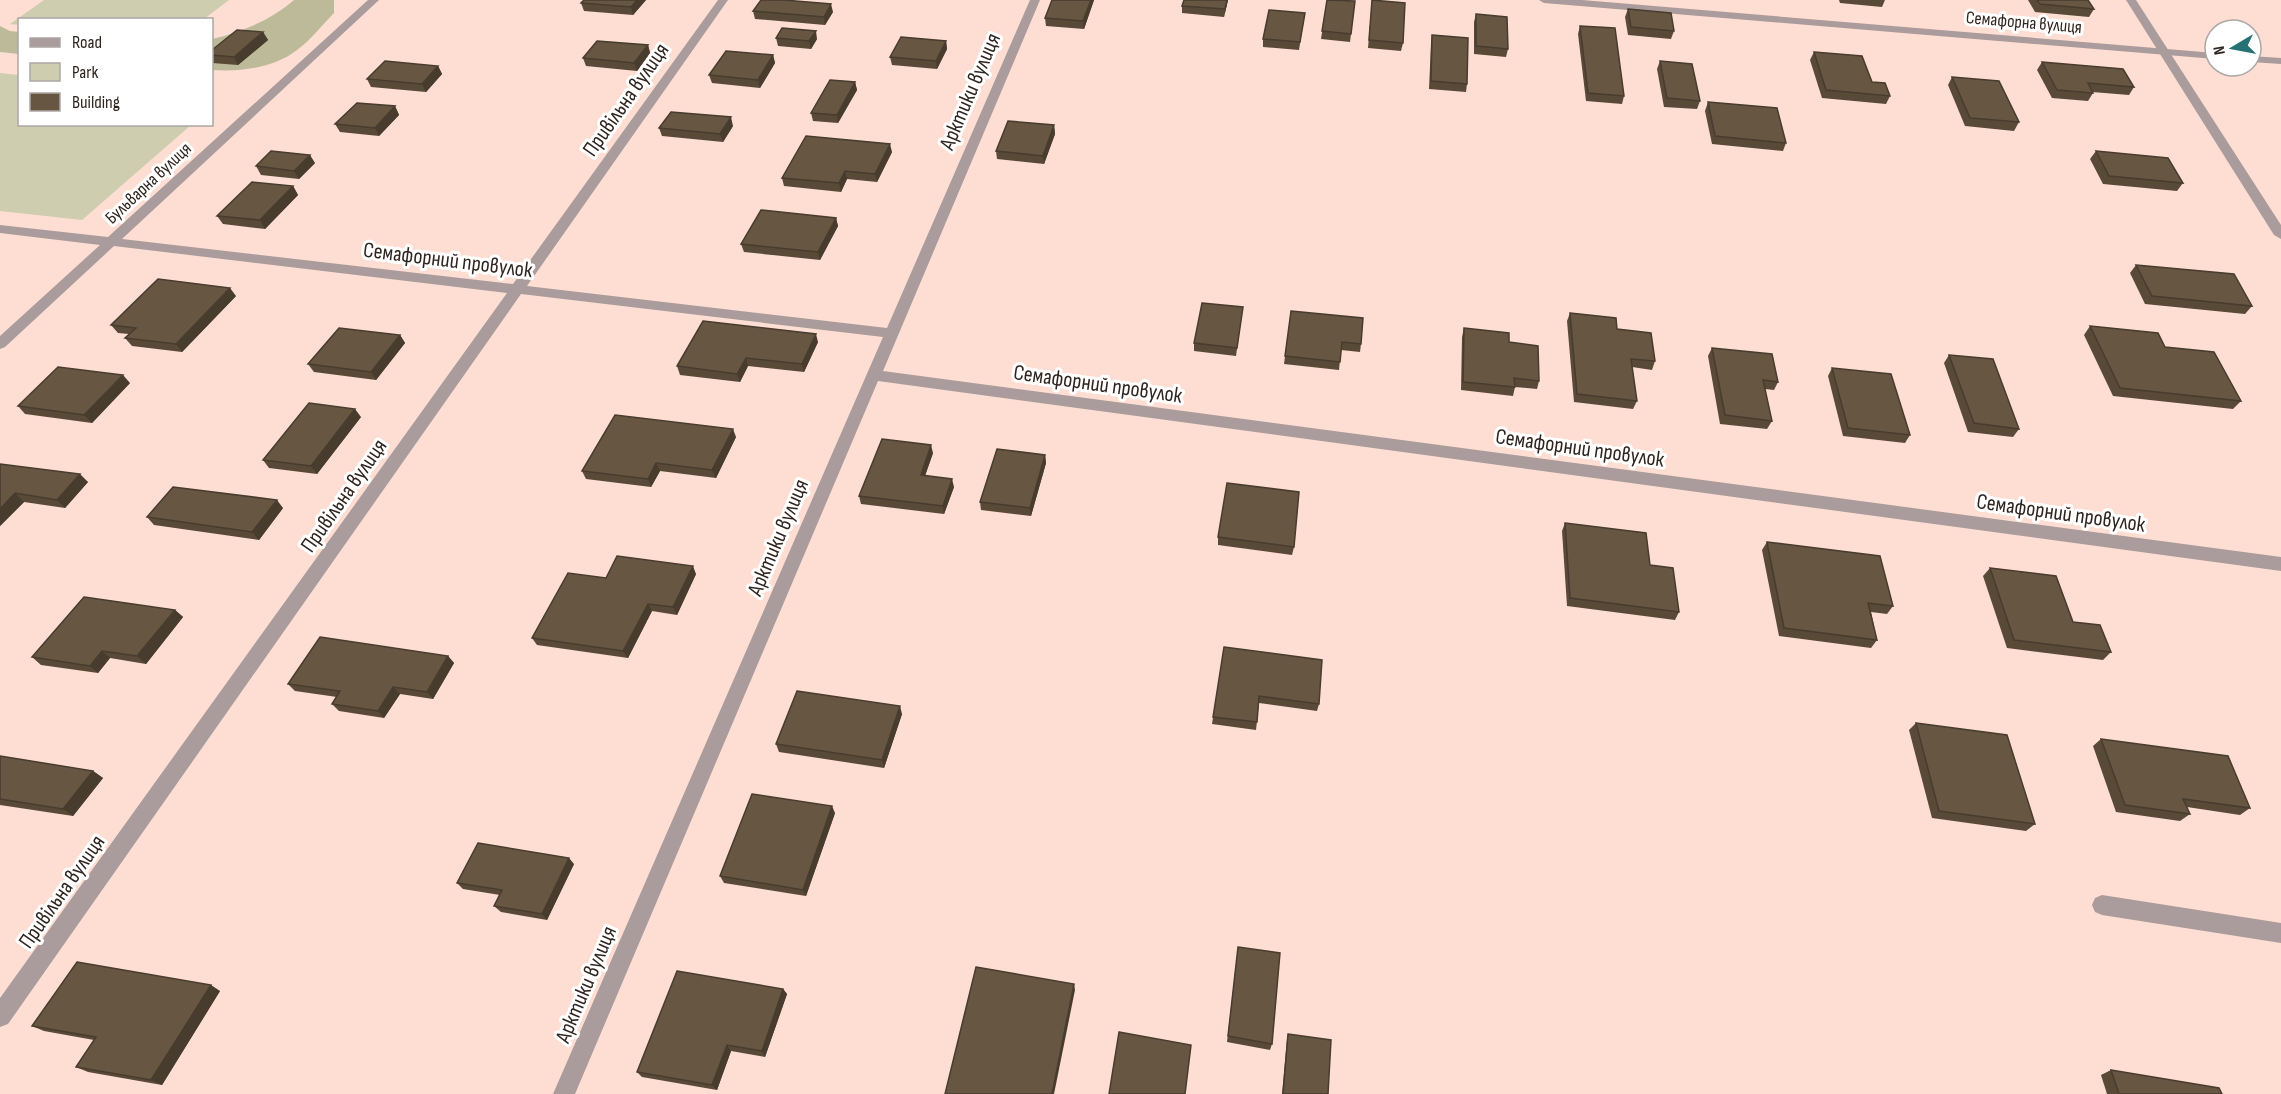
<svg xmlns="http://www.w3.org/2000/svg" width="2281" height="1094" font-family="'Sofia Sans Condensed',sans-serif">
<rect width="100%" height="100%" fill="#feded2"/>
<g fill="#cfcdb0">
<polygon points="44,0 229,0 204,19 20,20 19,25 10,24"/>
<polygon points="0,73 19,75 20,124 191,125 82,220 0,211"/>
</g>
<g fill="#bcba98">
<path d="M294,0H334V13C322,25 311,40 297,50C274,68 240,72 212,70V39C242,32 271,20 294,0Z"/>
<polygon points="0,26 10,31 19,32 19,54 0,52"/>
</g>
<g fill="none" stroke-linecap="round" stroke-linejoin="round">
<polygon fill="#aa9b9c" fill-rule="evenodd" points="2102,895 2281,923 2281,943 2102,915 2095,912 2092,905 2095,898"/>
<g fill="#aa9b9c" fill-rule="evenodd">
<polygon points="368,0 379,0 122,239 513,284 718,0 728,0 527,286 887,328 1030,0 1040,0 883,371 2281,557 2281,571 878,381 575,1094 553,1094 883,337 521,294 8,1024 0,1027 0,998 507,293 114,246 5,347 0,349 0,336 100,245 0,233 0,225 108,237"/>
<polygon points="1539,0 1582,0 2215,53 2215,59 1544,3"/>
<polygon points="2251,56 2281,58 2281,64 2251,62"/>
</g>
<polygon fill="#aa9b9c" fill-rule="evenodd" points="2126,0 2136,0 2281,225 2281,239 2274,235"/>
</g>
<g fill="#594a38">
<polygon points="646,0 633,15 584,11 581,3"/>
<polygon points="1052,0 1094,0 1084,29 1046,26 1045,18"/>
<polygon points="1228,0 1224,17 1182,13 1182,6"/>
<polygon points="1327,0 1355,1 1350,42 1321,39"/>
<polygon points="1372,0 1403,43 1401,51 1368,48"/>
<polygon points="1839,0 1885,0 1882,7 1840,3"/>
<polygon points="2028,0 2088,0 2094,9 2089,17 2035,12"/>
<polygon points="1628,9 1674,31 1671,39 1628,35 1625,17"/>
<polygon points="753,11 833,12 825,25 755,19"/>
<polygon points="1305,13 1299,50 1263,47 1263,39"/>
<polygon points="1476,14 1508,49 1506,57 1474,54 1474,22"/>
<polygon points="1580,26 1624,96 1622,104 1586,101 1578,34"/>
<polygon points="263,32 268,40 238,65 212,63 212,50"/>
<polygon points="1432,35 1467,84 1466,92 1429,89 1431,43"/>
<polygon points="776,38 817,39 811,49 778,46"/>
<polygon points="946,41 947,49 937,69 892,65 890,57"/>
<polygon points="648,45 650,53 637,71 586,66 583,58"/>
<polygon points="1814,52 1890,96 1886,104 1822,98 1810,60"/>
<polygon points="773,55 775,63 760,88 712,83 709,75"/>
<polygon points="1660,61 1700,101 1697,109 1664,107 1657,69"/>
<polygon points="2042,62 2134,87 2129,95 2092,92 2093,93 2088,101 2052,98 2037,70"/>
<polygon points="438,66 442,74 426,92 371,87 367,79"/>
<polygon points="1952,77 2019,122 2014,131 1965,126 1948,85"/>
<polygon points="855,82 857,90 838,123 813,121 811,113"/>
<polygon points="1708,102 1786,143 1783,151 1712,144 1705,111"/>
<polygon points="395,106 399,115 379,136 340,132 335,124"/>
<polygon points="1054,125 1055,134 1044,164 997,159 996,151"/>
<polygon points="733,126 723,142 662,136 659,128"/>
<polygon points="2096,151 2183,183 2177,191 2103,184 2090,159"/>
<polygon points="892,152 877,182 847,179 841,192 784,186 782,178"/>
<polygon points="315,163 299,179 261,175 256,166"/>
<polygon points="293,186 298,195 265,229 223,224 217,216"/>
<polygon points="836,218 838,226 820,260 744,252 741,244"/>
<polygon points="2136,265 2252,306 2245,314 2145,304 2130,273"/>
<polygon points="236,296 182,352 132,346 125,338 129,334 118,333 111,325"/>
<polygon points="1243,307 1236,356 1194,351 1194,343"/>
<polygon points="1291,311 1361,344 1360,352 1341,350 1339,370 1284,364"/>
<polygon points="1570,313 1617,329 1655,361 1652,370 1632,367 1637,401 1633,409 1574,402 1567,321"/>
<polygon points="2090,326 2165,347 2241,401 2233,409 2113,396 2084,335"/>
<polygon points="1464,328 1509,342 1539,381 1537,389 1515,387 1513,396 1461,390 1462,337"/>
<polygon points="400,335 405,343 376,380 314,372 308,364"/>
<polygon points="818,342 804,372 748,366 740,382 680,375 677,366"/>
<polygon points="1712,348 1778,382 1774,390 1765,389 1772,421 1767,429 1720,424 1708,356"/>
<polygon points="1949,355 2019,429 2013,437 1968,432 1944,363"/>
<polygon points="1832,368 1910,435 1905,443 1843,436 1828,376"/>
<polygon points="130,383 92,423 25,414 18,406"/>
<polygon points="361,417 317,474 269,468 263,460"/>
<polygon points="736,437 716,478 660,471 651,487 586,479 582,471"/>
<polygon points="933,453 925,476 954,487 944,514 861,504 859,496"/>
<polygon points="1045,455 1046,463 1031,516 981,510 980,502"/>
<polygon points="0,464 88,482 65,508 24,502 0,526"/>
<polygon points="283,508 259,540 154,525 147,517"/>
<polygon points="1565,523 1650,565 1679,612 1675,620 1567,606 1562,531"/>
<polygon points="1218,537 1294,547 1292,555 1218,545"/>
<polygon points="1767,542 1893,606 1887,614 1871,612 1877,640 1871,648 1779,636 1762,550"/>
<polygon points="1990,568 2073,622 2111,652 2103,660 2007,648 1983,576"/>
<polygon points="696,574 677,615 652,611 628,658 537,645 532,638 606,578"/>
<polygon points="175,610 183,617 146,664 110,658 98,673 41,665 32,657"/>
<polygon points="1224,647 1319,704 1317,711 1259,703 1256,730 1212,724"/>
<polygon points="448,656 454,663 433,699 400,694 384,718 339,711 332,704 337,697 295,691 288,684"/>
<polygon points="902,714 884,768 779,752 776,744"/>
<polygon points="1916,723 2035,824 2026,831 1932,818 1909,730"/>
<polygon points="2101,739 2250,808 2240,815 2187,807 2190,814 2180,821 2116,812 2093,746"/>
<polygon points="0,756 93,771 103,778 73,816 0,805"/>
<polygon points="835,813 806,896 724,883 720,876"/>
<polygon points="574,864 547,920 501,912 494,906 500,895 463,889 457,883"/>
<polygon points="1238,947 1272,1044 1270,1050 1227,1042"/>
<polygon points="783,989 787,994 765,1057 731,1051 717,1090 642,1077 637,1072"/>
<polygon points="220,991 162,1085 88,1072 76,1067 94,1040 44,1031 32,1026"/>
<polygon points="1288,1034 1328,1094 1282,1094 1287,1039"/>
<polygon points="2111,1070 2222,1094 2107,1094 2101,1075"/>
</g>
<g fill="#483c2e">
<polygon points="637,0 646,0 633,15 631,7"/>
<polygon points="1091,0 1094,0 1084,29 1083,21"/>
<polygon points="1227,0 1228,0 1224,17 1225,9"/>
<polygon points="831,4 833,12 825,25 824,17"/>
<polygon points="816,31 817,39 811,49 809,41"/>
<polygon points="263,32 268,40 238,65 234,57"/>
<polygon points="946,41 947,49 937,69 936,61"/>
<polygon points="648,45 650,53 637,71 634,63"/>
<polygon points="773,55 775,63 760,88 758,80"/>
<polygon points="438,66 442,74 426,92 422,84"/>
<polygon points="855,82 857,90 838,123 837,115"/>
<polygon points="395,106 399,115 379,136 375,128"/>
<polygon points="731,117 733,126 723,142 720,134"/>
<polygon points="1054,125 1055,134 1044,164 1043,156"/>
<polygon points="890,144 892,152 877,182 875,174"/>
<polygon points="310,155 315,163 299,179 294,171"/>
<polygon points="845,171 847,179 841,192 839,183"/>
<polygon points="293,186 298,195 265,229 260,220"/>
<polygon points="836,218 838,226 820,260 818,252"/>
<polygon points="230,288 236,296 182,352 176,344"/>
<polygon points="816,334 818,342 804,372 802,364"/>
<polygon points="400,335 405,343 376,380 371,372"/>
<polygon points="746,358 748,366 740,382 737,374"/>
<polygon points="123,375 130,383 92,423 84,415"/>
<polygon points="355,409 361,417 317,474 311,466"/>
<polygon points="733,429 736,437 716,478 712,470"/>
<polygon points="931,445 933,453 922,484 921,475"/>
<polygon points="1045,455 1046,463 1031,516 1030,508"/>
<polygon points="656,463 660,471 651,487 648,479"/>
<polygon points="80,474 88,482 65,508 57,500"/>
<polygon points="952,479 954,487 944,514 943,506"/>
<polygon points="15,493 24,502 0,526 0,509"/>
<polygon points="277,500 283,508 259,540 252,532"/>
<polygon points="693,566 696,574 677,615 673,607"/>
<polygon points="648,604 652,611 628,658 623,651"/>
<polygon points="175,610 183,617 146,664 137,656"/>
<polygon points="102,651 110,658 98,673 90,666"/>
<polygon points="448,656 454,663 433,699 427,692"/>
<polygon points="393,687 400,694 384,718 378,711"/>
<polygon points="900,706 902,714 884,768 882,760"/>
<polygon points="93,771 103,778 73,816 63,809"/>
<polygon points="832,806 835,813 806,896 803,890"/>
<polygon points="569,858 574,864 547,920 542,914"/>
<polygon points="1074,984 1075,990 1054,1094 1052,1094"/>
<polygon points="211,985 220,991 162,1085 151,1080"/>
<polygon points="783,989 787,994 765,1057 762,1051"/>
<polygon points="727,1045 731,1051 717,1090 712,1085"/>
</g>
<g fill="#675641" stroke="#483c2e" stroke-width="1.5">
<polygon points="584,0 637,0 631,7 581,3"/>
<polygon points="761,0 784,0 831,4 824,17 753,11"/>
<polygon points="1052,0 1091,0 1083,21 1045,18"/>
<polygon points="1184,0 1227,0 1225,9 1182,6"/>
<polygon points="1327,0 1355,1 1351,34 1322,31"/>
<polygon points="1372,0 1405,3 1403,43 1369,40"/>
<polygon points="2037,0 2088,0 2094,9 2040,4"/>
<polygon points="1628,9 1671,13 1674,31 1631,27"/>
<polygon points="1269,10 1305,13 1300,42 1263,39"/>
<polygon points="1476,14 1507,17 1508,49 1476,46"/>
<polygon points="1580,26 1615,28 1624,96 1588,93"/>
<polygon points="782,28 816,31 809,41 776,38"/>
<polygon points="237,30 263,32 234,57 212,55 212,50"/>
<polygon points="1432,35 1468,38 1467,84 1431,81"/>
<polygon points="901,37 946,41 936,61 890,57"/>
<polygon points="597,41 648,45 634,63 583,58"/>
<polygon points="726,51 773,55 758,80 709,75"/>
<polygon points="1814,52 1862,56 1872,82 1885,83 1890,96 1826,90"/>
<polygon points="385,61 438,66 422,84 367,79"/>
<polygon points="1660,61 1692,64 1700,101 1667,98"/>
<polygon points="2042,62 2123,69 2134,87 2088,83 2093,93 2057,90"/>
<polygon points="1952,77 1999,81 2019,122 1970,118"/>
<polygon points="830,80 855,82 837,115 811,113"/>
<polygon points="1708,102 1777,108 1786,143 1715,136"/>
<polygon points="357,103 395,106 375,128 335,124"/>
<polygon points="671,112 731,117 720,134 659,128"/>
<polygon points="1008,121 1054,125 1043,156 996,151"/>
<polygon points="806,136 890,144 875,174 845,171 839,183 782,178"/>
<polygon points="271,151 310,155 294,171 256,166"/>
<polygon points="2096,151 2168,158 2183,183 2109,176"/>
<polygon points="252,182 293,186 260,220 217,216"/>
<polygon points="761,210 836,218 818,252 741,244"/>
<polygon points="2136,265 2234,274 2252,306 2152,296"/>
<polygon points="158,279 230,288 176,344 125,338 136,328 111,325"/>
<polygon points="1202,303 1243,307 1237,348 1194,343"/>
<polygon points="1291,311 1363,318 1361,344 1342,342 1340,362 1285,356"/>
<polygon points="1570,313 1616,318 1617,329 1651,333 1655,361 1631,359 1637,401 1577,394"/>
<polygon points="703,321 816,334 802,364 746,358 737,374 677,366"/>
<polygon points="2090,326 2158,333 2165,347 2214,352 2241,401 2120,388"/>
<polygon points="339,328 400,335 371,372 308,364"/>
<polygon points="1464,328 1509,333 1509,342 1538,346 1539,381 1514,378 1515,387 1463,382"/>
<polygon points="1712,348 1772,354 1778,382 1763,380 1772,421 1725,415"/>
<polygon points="1949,355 1993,359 2019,429 1974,423"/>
<polygon points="58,367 123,375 84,415 18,406"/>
<polygon points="1832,368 1891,374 1910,435 1848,428"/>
<polygon points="309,403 355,409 311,466 263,460"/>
<polygon points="615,415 733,429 712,470 656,463 648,479 582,471"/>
<polygon points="882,439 931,445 921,475 952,479 943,506 859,496"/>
<polygon points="997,449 1045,455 1030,508 980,502"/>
<polygon points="0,464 80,474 57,500 15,493 0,509"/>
<polygon points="1227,483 1299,492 1294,547 1218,537"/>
<polygon points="173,487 277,500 252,532 147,517"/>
<polygon points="1565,523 1646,533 1650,565 1673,568 1679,612 1570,598"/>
<polygon points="1767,542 1880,556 1893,606 1868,603 1877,640 1784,628"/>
<polygon points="617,556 693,566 673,607 648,604 623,651 532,638 568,573 606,578"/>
<polygon points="1990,568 2056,576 2073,622 2100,625 2111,652 2014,640"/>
<polygon points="84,597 175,610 137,656 102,651 90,666 32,657"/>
<polygon points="320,637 448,656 427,692 393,687 378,711 332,704 340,691 288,684"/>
<polygon points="1224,647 1322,660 1319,704 1259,696 1257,722 1213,717"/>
<polygon points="797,691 900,706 882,760 776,744"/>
<polygon points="1916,723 2007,735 2035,824 1939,811"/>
<polygon points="2101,739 2228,756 2250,808 2183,799 2190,814 2125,805"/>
<polygon points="0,756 93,771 63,809 0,799"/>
<polygon points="752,794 832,806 803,890 720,876"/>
<polygon points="478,843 569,858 542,914 494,906 502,890 457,883"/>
<polygon points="1238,947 1280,953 1272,1044 1228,1036"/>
<polygon points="77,962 211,985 151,1080 76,1067 96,1037 32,1026"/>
<polygon points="976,967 1074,984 1052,1094 945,1094"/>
<polygon points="677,971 783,989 762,1051 727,1045 712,1085 637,1072"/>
<polygon points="1119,1032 1191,1045 1185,1094 1109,1094"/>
<polygon points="1288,1034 1331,1040 1328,1094 1283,1094"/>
<polygon points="2111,1070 2219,1088 2222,1094 2119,1094"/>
</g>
<g text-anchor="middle" stroke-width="6" stroke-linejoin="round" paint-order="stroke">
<g font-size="18" fill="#2f241f" stroke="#fff">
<text transform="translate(2024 22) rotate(5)" y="6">Семафорна вулиця</text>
<text transform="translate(148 183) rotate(-43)" y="6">Бульварна вулиця</text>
</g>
<g font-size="22" fill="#2f241f" stroke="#fff">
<text transform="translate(969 91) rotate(-67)" y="8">Арктики вулиця</text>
<text transform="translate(625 99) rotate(-55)" y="8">Привільна вулиця</text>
<text transform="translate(448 259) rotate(7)" y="8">Семафорний провулок</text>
<text transform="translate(1098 383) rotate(8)" y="8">Семафорний провулок</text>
<text transform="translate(1580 447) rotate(8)" y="8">Семафорний провулок</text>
<text transform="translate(343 495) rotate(-55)" y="8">Привільна вулиця</text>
<text transform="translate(2061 512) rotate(8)" y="8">Семафорний провулок</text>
<text transform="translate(777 537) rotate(-67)" y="8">Арктики вулиця</text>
<text transform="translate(61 891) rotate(-55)" y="8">Привільна вулиця</text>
<text transform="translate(585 984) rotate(-67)" y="8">Арктики вулиця</text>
</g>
</g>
<rect x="18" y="18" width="195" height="108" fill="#ffffff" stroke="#aca7a5" stroke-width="1.5"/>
<rect x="30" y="38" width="30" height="9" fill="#aa9b9c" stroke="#aca7a5" stroke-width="1.5"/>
<text x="72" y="48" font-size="18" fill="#2f241f">Road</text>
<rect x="30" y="63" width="30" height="18" fill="#cfcdb0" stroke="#aca7a5" stroke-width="1.5"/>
<text x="72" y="78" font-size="18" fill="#2f241f">Park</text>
<rect x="30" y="93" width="30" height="18" fill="#675641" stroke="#aca7a5" stroke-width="1.5"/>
<text x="72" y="108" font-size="18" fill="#2f241f">Building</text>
<g transform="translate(2233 48) rotate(260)"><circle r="28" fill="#ffffff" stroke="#aca7a5" stroke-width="1.5"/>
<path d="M0-4.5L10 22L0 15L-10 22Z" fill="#267173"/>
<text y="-9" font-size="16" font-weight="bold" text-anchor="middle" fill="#2f241f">N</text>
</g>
</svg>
